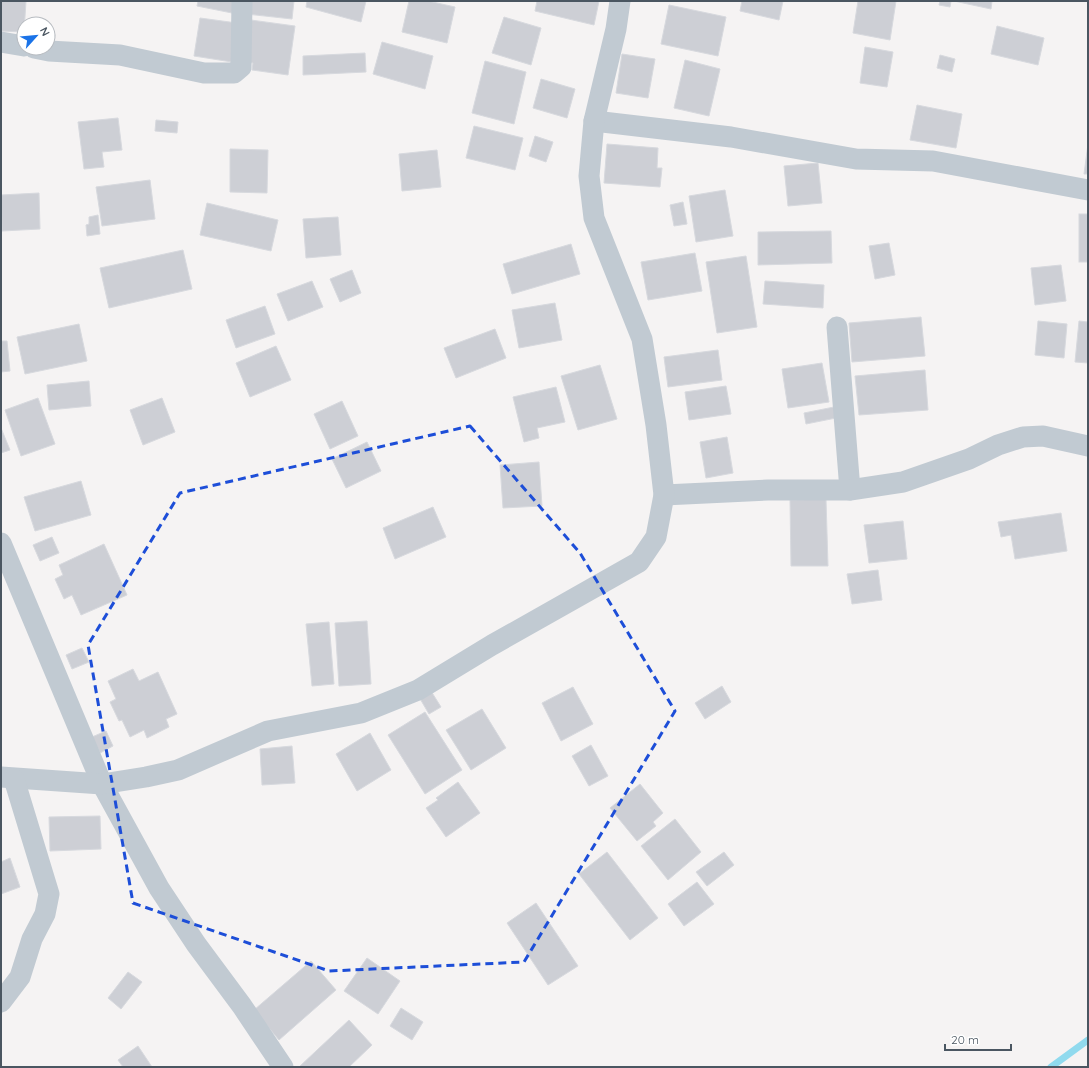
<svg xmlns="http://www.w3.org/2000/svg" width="1089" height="1068" font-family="Quicksand,sans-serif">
<rect width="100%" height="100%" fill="#f5f3f3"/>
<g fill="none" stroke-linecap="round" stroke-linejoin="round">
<polyline stroke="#90daee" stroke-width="7" points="1051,1067 1088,1040"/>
</g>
<g fill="#cdcfd5" stroke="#d7d9de">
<polygon points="1,1 26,1 24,32 1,31"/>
<polygon points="198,1 234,1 232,13 197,6"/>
<polygon points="247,1 294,1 292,19 246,14"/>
<polygon points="307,1 366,1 361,22 306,7"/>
<polygon points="409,1 428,1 455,7 447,43 402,32"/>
<polygon points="537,1 599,1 594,25 535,11"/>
<polygon points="742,1 783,1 779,20 740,11"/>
<polygon points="858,1 896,1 890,40 853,33"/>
<polygon points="940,1 951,1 950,7 939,5"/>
<polygon points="954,1 992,1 991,9"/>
<polygon points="669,5 726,17 718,56 661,44"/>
<polygon points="504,17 541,28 531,65 492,53"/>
<polygon points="200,18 237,23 232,62 194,56"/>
<polygon points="251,20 295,26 288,75 252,70 253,63 246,62"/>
<polygon points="997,26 1044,38 1038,65 991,54"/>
<polygon points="382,42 433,56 425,89 373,74"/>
<polygon points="865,47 893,52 887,87 860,83"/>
<polygon points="365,53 366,72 303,75 303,56"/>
<polygon points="622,54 655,59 648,98 616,93"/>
<polygon points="940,55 955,59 952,72 937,68"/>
<polygon points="685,60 720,69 709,116 674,108"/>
<polygon points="485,61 526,72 514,124 472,113"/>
<polygon points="541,79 575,89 567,118 533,108"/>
<polygon points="917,105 962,114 956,148 910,140"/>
<polygon points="118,118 122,150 102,152 104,167 84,169 78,122"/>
<polygon points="156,120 178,122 177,133 155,131"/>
<polygon points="474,126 523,138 515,170 466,158"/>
<polygon points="535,136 553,142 546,162 529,156"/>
<polygon points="607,144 658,148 657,168 662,168 660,187 604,183"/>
<polygon points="1088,144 1088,174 1084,174"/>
<polygon points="230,149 268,150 267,193 230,192"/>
<polygon points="437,150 441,187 402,191 399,154"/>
<polygon points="818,163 822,203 788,206 784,166"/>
<polygon points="150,180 155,219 102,226 96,187"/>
<polygon points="725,190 733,236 696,242 689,196"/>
<polygon points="39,193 40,229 2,231 1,195"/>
<polygon points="683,202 687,224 674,226 670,205"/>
<polygon points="207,203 278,220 271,251 200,235"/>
<rect x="1079" y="214" width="9" height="48"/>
<polygon points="98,215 100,234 87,236 86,225 89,224 89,217"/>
<polygon points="338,217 341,255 306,258 303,219"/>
<polygon points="831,231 832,263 758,265 758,232"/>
<polygon points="889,243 895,275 875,279 869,246"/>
<polygon points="571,244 580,274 512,294 503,264"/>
<polygon points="183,250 192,289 109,308 100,268"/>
<polygon points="695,253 702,291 648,300 641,262"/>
<polygon points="746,256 757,327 717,333 706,262"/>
<polygon points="1061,265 1066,301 1035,305 1031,268"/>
<polygon points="352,270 361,293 340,302 330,279"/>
<polygon points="312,281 323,307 288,321 277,294"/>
<polygon points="765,281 824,285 823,308 763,304"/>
<polygon points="555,303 562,340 519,348 512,310"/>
<polygon points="265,306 275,334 236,348 226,320"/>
<polygon points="921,317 925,356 852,362 849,323"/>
<polygon points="1038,321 1067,324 1064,358 1035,355"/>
<polygon points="1079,321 1088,322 1088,363 1075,362"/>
<polygon points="79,324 87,361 25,374 17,337"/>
<polygon points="495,329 506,358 456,378 444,348"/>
<polygon points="1,341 7,341 10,371 1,372"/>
<polygon points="276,346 291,380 250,397 236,363"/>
<polygon points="718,350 722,380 668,387 664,357"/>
<polygon points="822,363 829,402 788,408 782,369"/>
<polygon points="600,365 617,419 578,430 561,376"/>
<polygon points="925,370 928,410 859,415 855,376"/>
<polygon points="89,381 91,406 49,410 47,385"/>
<polygon points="726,386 731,414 689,420 685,392"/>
<polygon points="556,387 565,422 537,428 539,438 524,442 513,397"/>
<polygon points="38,398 55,444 21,456 5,410"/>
<polygon points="162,398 175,432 143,445 130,410"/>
<polygon points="342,401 358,436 330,449 314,414"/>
<polygon points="834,407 836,418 806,424 804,413"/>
<polygon points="1,428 10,450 1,453"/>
<polygon points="727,437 733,473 706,478 700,442"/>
<polygon points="367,442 381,471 346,488 332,459"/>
<polygon points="539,462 542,506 503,508 500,465"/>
<polygon points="81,481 91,515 35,531 24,497"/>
<polygon points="826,499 828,566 791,566 790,500"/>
<polygon points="433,507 446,537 395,559 383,528"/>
<polygon points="1061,513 1067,551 1015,559 1011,535 1001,537 998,522"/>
<polygon points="903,521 907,559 869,563 864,525"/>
<polygon points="52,537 59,553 40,561 33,545"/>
<polygon points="104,544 127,595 81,615 72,595 64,599 55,579 63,575 59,565"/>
<polygon points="878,570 882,600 852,604 847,574"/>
<polygon points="367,621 371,684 339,686 335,623"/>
<polygon points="329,622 334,684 312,686 306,624"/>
<polygon points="82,648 89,662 72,669 66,655"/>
<polygon points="133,669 139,681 158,672 177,714 166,719 169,727 147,738 144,730 130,737 122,720 119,721 110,702 116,699 108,681"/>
<polygon points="722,686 731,702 705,719 695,703"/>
<polygon points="573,687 593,724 561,741 542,703"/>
<polygon points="431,691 441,707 429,714 419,697"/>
<polygon points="482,709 506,748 471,770 446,730"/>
<polygon points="425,712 462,770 425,794 388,735"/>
<polygon points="106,731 113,746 100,753 92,737"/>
<polygon points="370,733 391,770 357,791 336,754"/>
<polygon points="591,745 608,776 589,786 572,756"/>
<polygon points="292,746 295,783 262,785 260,749"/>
<polygon points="458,782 480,813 446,837 426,808 438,800 436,798"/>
<polygon points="640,784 663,813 653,822 656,826 637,841 610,808"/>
<polygon points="100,816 101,849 50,851 49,817"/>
<polygon points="675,819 701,852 668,880 641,846"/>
<polygon points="607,852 658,918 630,940 579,874"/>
<polygon points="724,852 734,865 707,886 696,872"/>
<polygon points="10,858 20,887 1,894 1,862"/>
<polygon points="697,882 714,904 684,926 668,904"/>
<polygon points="536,903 578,966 548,985 507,923"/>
<polygon points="367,958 400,981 378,1014 344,991"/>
<polygon points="311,961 336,990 279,1040 254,1010"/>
<polygon points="128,972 142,982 121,1009 108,998"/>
<polygon points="401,1008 423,1022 412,1040 390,1026"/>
<polygon points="349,1020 372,1045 349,1067 299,1067"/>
<polygon points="138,1046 152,1067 123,1067 118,1060"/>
</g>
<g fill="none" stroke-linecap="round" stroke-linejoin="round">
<g stroke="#c1cad2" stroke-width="21">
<polyline points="1,42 24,46"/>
<polyline points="34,48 49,51 120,55 204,73 234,73 241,67 242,1"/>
<polyline points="594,121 731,137 856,159 933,161 1088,190"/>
<polyline points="837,327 850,490"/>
<polyline points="664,495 768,490 850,490 903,482 969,459 998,445 1023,437 1043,436 1088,446"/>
<polyline points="1,543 102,784 159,888 196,944 242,1006 283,1067"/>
<polyline points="1,777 102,784 146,777 178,770 268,731 361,713 418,690 492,645 639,562 656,537 664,495 656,425 642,339 594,218 589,176 594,121 616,29 620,1"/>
<polyline points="1,1002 20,977 32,939 45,914 49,894 14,779"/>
</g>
</g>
<path fill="none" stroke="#1d4ed8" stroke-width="3" stroke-dasharray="8 5" stroke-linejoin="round" d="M470,426L580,553L675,711L524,962L329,971L133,903L88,645L180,493Z"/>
<rect width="1089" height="1068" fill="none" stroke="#4a5661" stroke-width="4"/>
<g transform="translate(36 36) rotate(63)"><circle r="19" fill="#ffffff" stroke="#b7bbc0"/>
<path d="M0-3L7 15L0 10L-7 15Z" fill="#1a73e8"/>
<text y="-6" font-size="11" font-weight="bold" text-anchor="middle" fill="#4a5661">N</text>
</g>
<path d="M945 1044v6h66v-6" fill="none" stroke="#4a5661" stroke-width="2"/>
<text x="951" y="1044" font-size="12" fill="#4a5661" stroke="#ffffff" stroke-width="3" paint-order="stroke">20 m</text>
</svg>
